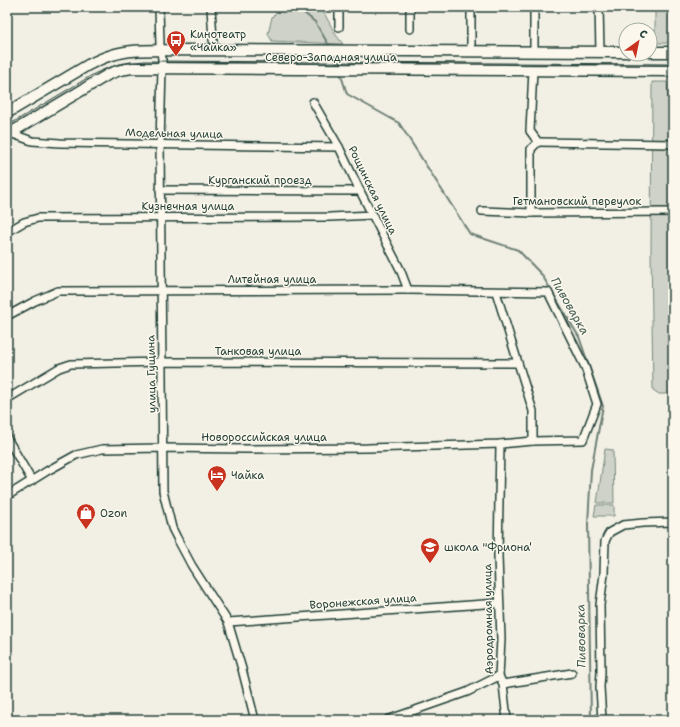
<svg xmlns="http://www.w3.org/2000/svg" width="680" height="727" font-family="'Shantell Sans',sans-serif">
<rect width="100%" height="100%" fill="#f2f0e5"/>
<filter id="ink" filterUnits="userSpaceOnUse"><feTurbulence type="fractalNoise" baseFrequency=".025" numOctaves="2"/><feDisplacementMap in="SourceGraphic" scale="8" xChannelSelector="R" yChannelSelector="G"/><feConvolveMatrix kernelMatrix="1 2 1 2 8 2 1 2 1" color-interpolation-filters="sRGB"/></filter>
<g filter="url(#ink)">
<g fill="#cfd2c8" stroke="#77887e">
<polygon points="279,7 315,7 324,13 336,35 343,44 272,41 268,34 272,17 280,9"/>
<rect x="655" y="7" width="18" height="36"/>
<polygon points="652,82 667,82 668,98 673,99 673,394 659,394 653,390 651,249"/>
<polygon points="605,449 613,450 614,503 597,503"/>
<polygon points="596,505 614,505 614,516 594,516"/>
</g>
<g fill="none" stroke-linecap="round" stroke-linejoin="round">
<g stroke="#6e7f75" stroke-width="2">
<polyline points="297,7 315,22 327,42 331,47"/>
<polyline points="334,55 338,66"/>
<polyline points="340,72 347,94 399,123 470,234 518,250 542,275 579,337 603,406 591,470 588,524 591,720"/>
</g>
<defs>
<g id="minor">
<polyline points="159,7 160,45 162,59 162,68 160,144 163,491 172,528 177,538 192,566 228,622 242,669 255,720"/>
<polyline points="211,7 213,40"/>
<polyline points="410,7 410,29"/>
<polyline points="471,7 471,51"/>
<polyline points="599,7 600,52"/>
<polyline points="339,27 339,7"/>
<polyline points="534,52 534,7"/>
<polyline points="313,102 339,147 360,191 400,269 408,290"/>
<polyline points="10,133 32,141 60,143 339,147"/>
<polyline points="538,142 673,144"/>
<polyline points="160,190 360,191"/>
<polyline points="482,211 531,213 673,212"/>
<polyline points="531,213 531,149 538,142 530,131 533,70"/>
<polyline points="7,232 24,222 38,218 330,217 373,215"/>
<polyline points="496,292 533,411 533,441"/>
<polyline points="7,316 35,301 58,291 408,290 548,292 580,357 585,367 597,404 583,440 533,441 500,444 368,448 246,449 163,448 102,449 76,455 47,471 7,496"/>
<polyline points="7,399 59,368 71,364 162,362 517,363"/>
<polyline points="7,438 32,481"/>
<polyline points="500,444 498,557 501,639 499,676 503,684 507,720"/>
<polyline points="228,622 499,603"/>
<polyline points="503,684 572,673"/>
<polyline points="387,720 467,692 499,676"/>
<polyline points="602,720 600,687 601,672 600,605 604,574 605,541 608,535 610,532 623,525 643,523 673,522"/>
</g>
<g id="secondary">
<polyline points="650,52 673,52"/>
<path d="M7,113L88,65C96,61 104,57 112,55C133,48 156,51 178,50L626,52"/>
<polyline points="7,135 109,74 120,70 132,68 673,71"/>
</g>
</defs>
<use href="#minor" stroke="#1f3d34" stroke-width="10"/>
<use href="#secondary" stroke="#1f3d34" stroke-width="13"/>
<use href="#minor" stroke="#fbf7ec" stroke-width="7"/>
<use href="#secondary" stroke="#fbf7ec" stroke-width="10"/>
<path stroke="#1f3d34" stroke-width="1" d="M7,126L94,74C112,65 125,63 145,61L673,64"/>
</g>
</g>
<defs>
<symbol id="bus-pin" viewBox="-11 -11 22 30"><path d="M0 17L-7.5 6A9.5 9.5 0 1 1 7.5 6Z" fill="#c8321e" stroke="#fbf7ec"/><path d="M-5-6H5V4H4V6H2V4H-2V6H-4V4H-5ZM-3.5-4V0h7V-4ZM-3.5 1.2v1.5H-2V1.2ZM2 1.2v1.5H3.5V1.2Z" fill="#fff"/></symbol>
<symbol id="hotel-pin" viewBox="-11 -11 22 30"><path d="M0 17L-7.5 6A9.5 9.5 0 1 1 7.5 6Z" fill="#c8321e" stroke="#fbf7ec"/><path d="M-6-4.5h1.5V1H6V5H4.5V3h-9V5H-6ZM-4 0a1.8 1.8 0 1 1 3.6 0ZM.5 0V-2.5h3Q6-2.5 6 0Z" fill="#fff"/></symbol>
<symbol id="shop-pin" viewBox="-11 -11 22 30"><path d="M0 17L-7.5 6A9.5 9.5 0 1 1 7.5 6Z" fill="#c8321e" stroke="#fbf7ec"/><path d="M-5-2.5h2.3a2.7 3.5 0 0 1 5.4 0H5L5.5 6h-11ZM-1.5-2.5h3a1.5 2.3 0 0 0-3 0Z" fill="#fff"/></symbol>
<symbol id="school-pin" viewBox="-11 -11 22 30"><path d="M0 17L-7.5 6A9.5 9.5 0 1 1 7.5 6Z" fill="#c8321e" stroke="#fbf7ec"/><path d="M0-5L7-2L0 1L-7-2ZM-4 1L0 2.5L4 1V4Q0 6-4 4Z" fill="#fff"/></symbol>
</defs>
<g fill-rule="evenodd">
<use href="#bus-pin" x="165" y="29" width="22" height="30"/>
<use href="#hotel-pin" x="206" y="464" width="22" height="30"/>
<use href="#shop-pin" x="75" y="502" width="22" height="30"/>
<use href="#school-pin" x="419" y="536" width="22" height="30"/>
</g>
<g text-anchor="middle" stroke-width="3" stroke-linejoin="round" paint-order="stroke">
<g font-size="11" fill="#1f3d34" stroke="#fbf7ec" text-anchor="start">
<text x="190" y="38">Кинотеатр<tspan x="190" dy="13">«Чайка»</tspan></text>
<text x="231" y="479">Чайка</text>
<text x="100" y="517">Ozon</text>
<text x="444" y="551">школа "Фриона'</text>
</g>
<g font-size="11" fill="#1f3d34" stroke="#fbf7ec">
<text x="331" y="61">Северо-Западная улица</text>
<text transform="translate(174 133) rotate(1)" y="4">Модельная улица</text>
<text x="260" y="184">Курганский проезд</text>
<text transform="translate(373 190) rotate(64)" y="4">Рощинская улица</text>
<text x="577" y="205">Гетмановский переулок</text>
<text x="188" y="210">Кузнечная улица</text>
<text x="272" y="283">Литейная улица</text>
<text x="258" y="355">Танковая улица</text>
<text transform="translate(151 374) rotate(-91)" y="4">улица Гущина</text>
<text x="264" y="441">Новороссийская улица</text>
<text transform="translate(363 601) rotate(-4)" y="4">Воронежская улица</text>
<text transform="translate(488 619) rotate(-91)" y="4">Аэродромная улица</text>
</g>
<g font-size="12" font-style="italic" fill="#465e55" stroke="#fbf7ec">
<text transform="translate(570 306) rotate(60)" y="4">Пивоварка</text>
<text transform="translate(581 636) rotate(-91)" y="4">Пивоварка</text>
</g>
</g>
<rect width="680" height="727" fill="none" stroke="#fbf7ec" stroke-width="24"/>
<rect x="12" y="12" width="656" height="703" fill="none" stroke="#1f3d34" stroke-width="1.5" filter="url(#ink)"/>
<g transform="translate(638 42) rotate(33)"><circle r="19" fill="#fbf7ec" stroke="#a3ada2"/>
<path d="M0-3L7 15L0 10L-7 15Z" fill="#c8321e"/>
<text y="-6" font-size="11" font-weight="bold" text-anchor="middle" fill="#1f3d34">С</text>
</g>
</svg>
